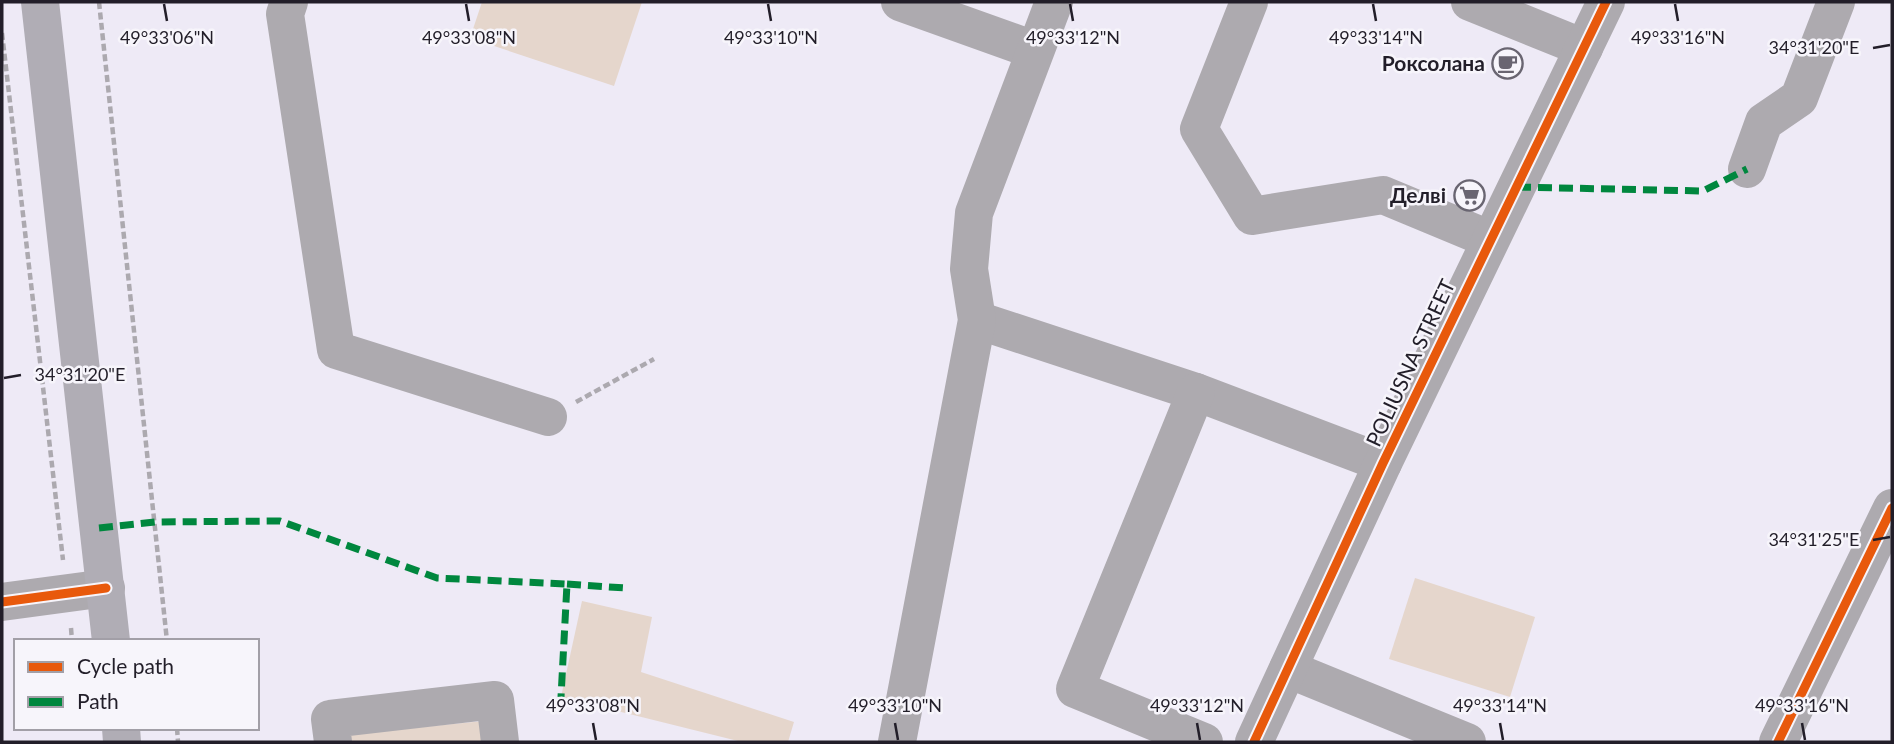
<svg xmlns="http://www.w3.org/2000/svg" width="1894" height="744" font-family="Lato,sans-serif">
<rect width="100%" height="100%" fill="#eeeaf6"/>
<g fill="#e5d6cc">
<polygon points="482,2 642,2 614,86 470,38"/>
<polygon points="1415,578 1535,617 1510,697 1389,659"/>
<polygon points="582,601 652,617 641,672 794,722 788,742 742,742 561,697"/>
<polygon points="484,721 486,742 351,742 350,734"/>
</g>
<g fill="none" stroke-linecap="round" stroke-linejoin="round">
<g stroke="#aca9af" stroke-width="4.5" stroke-dasharray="7 3.5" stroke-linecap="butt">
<polyline points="99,2 167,641"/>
<polyline points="2,33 63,560"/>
<polyline points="576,402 654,359"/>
<polyline points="71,628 72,641"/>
<polyline points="177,728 178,742"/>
</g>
<g stroke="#adaaaf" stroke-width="38">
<polyline points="289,2 285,14 336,350 548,417"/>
<polyline points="900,2 1034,50"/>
<polyline points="1249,2 1199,129 1252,216 1383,195 1489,239"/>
<polyline points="1470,2 1584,48"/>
<polyline points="1747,169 1764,122 1799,98 1836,2"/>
<polyline points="977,320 1196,392 1383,463"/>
<polyline points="1196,392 1075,689 1204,742"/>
<polyline points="2,602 106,588"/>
<polyline points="1288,669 1467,742"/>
<polyline points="333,742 330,719 495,700 500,742"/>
<polyline points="897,742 977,320 969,269 974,213 1054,2"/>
<polyline points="1254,742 1383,463 1606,2"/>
<polyline points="1778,742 1892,508"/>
</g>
<g stroke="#b0adb5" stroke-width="38">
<polyline points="40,2 111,641"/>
<polyline points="121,728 122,742"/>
</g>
<g stroke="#00873e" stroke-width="7" stroke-dasharray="14 7" stroke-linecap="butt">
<polyline points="1517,187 1703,191 1747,169"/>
<polyline points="99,528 155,522 280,521 437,578 567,584 561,697"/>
<polyline points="567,584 625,588"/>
</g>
<defs>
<g id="cycleway">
<polyline points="2,602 106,588"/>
<polyline points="1254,742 1383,463 1606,2"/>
<polyline points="1778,742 1892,508"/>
</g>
</defs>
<use href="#cycleway" stroke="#f7f5fb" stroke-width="13"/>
<use href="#cycleway" stroke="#e8590c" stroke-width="9"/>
</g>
<path fill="none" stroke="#221e29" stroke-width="2.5" d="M164,4L167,21M466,4L469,21M768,4L771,21M1070,4L1073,21M1373,4L1376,21M1675,4L1678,21M1873,48L1890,45M4,378L21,375M1873,540L1890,537M593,723L596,740M895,723L898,740M1197,723L1200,740M1500,723L1503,740M1802,723L1805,740"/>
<defs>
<symbol id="cafe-ring" viewBox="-11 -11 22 22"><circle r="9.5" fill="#f7f5fb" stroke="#696571" stroke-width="1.5"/><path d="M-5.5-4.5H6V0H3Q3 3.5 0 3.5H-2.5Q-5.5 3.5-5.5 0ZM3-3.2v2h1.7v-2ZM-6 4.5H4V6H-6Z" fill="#696571"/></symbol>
<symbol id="supermarket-ring" viewBox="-11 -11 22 22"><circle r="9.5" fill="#f7f5fb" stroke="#696571" stroke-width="1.5"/><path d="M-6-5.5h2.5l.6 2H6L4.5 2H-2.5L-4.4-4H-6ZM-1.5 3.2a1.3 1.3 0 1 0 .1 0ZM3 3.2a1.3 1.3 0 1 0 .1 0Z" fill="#696571"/></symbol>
</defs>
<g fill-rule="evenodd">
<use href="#cafe-ring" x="1490" y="46" width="35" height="35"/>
<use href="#supermarket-ring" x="1452" y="178" width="35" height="35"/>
</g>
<g text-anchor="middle" stroke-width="5" stroke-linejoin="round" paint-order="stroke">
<g font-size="21" font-weight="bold" fill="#221e29" stroke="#f7f5fb" text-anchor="end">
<text x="1485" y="71">Роксолана</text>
<text x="1446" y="203">Делві</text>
</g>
<g font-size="21" fill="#221e29" stroke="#f7f5fb">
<text transform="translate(1411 363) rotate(-65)" y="7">POLIUSNA STREET</text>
</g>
</g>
<g font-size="18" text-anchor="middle" fill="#221e29" stroke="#f7f5fb" stroke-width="5" stroke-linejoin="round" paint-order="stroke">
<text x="167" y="44">49°33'06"N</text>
<text x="469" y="44">49°33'08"N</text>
<text x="771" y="44">49°33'10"N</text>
<text x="1073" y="44">49°33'12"N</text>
<text x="1376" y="44">49°33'14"N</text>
<text x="1678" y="44">49°33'16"N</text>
<text x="1814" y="54">34°31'20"E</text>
<text x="80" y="381">34°31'20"E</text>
<text x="1814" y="546">34°31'25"E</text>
<text x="593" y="712">49°33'08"N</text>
<text x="895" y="712">49°33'10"N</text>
<text x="1197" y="712">49°33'12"N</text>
<text x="1500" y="712">49°33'14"N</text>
<text x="1802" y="712">49°33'16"N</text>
</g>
<rect width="1894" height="744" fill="none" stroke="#221e29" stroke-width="7"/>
<rect x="14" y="639" width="245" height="91" fill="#f7f5fb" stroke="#a29fa7" stroke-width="2"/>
<rect x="28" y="662" width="35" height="10" fill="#e8590c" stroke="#a29fa7" stroke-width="2"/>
<text x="77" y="674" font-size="21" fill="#221e29">Cycle path</text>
<rect x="28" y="697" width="35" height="10" fill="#00873e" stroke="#a29fa7" stroke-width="2"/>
<text x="77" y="709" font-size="21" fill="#221e29">Path</text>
</svg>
